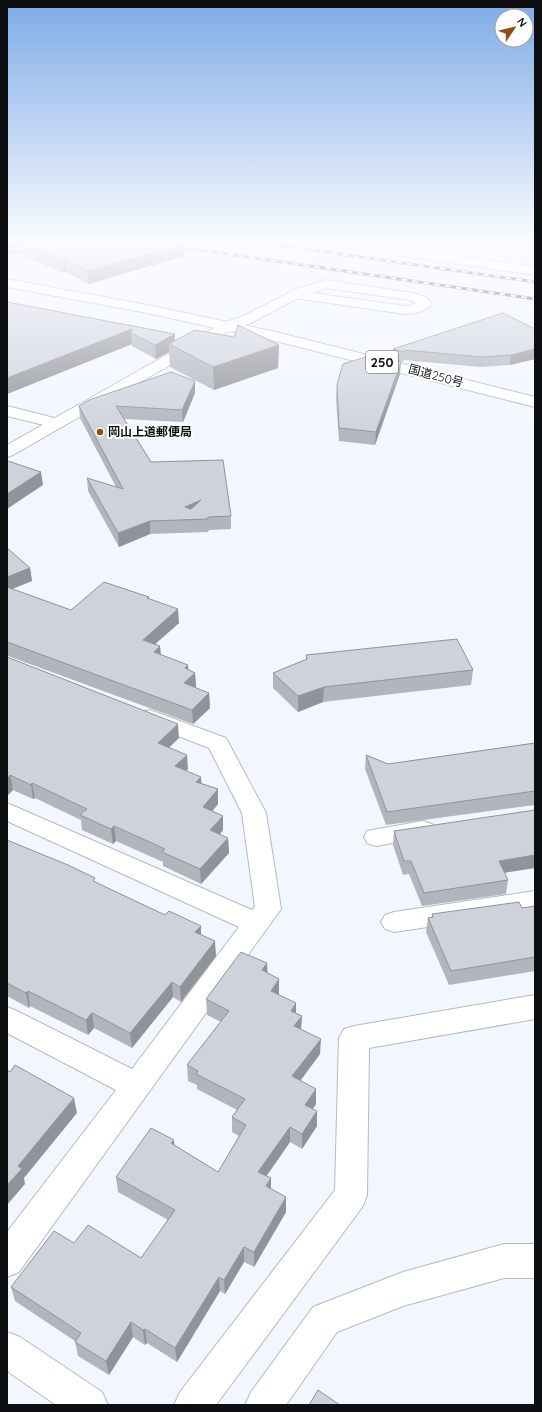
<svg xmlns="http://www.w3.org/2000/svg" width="542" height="1412" font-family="Quicksand,'Noto Sans JP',sans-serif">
<rect width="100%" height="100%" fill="#f2f6ff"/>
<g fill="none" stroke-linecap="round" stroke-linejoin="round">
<defs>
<g id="street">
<polygon points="311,240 342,240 535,267 535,275 317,244 313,243"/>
<path d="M326,280L413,293L426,297L432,304C426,312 414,314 405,314L295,298L290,297L288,294L290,291ZM327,288L410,300L416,303L410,306H405L312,293Z"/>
<polygon points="7,406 62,420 64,423 62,426 56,428 7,416"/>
<polygon points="150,710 226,738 266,813 281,909 19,1272 7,1277 7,1232 116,1090 7,1033 7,1007 17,1011 132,1069 239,927 7,821 7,803 252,910 255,907 242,813 209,748 142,722 139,717 142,712"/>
<polygon points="423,821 432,824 435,830 432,836 376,846 367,843 364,837 367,831"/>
<polygon points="535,891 535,911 394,932 385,929 381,922 385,915 394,912"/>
<polygon points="535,995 535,1019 369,1048 367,1195 363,1206 216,1405 174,1405 180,1392 335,1190 339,1038 344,1029 354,1026"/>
<polygon points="504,1244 535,1244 535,1278 504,1278 403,1306 337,1332 286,1405 245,1405 251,1392 313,1307 403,1272"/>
<polygon points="7,1332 20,1337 102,1392 108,1405 56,1405 7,1371"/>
</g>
<polygon id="secondary" points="295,290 300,291 302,294 300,297 251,323 233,329 13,455 7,457 7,445 223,323 241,317"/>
<polygon id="highway" points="7,279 142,304 276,332 535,397 535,407 276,341 142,312 7,287"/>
</defs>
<use href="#street" stroke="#b6bac2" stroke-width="2"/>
<use href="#secondary" stroke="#b6bac2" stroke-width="2"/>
<use href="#highway" stroke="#b6bac2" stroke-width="2"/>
<use href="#street" fill="#fff" fill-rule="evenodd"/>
<use href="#secondary" fill="#fff" fill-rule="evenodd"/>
<use href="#highway" fill="#fff" fill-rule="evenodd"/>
<defs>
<g id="rail">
<polyline points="244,240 535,282"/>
<polyline points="173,246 535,299"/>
</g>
</defs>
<use href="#rail" stroke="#434549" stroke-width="3"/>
<use href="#rail" stroke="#fff" stroke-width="2" stroke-dasharray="5.5" stroke-linecap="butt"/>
</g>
<g fill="#b1b5bc">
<polygon points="7,240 160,240 184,256 89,284 66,272 63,273 52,268 51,268 18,253 7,255"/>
<polygon points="7,302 175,340 234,337 279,345 278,368 214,390 170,367 169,352 156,359 132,346 132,344 7,394"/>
<polygon points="535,329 535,359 510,365 480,367 404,360 403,362 392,360 393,349"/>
<polygon points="400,374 375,445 339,441 336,397 337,384"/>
<polygon points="195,393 183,422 124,419 151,462 231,516 231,529 209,530 208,532 150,534 119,547 88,491 87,478 116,487 80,418 79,406"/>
<polygon points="7,548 30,568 32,581 12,589 71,610 149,597 149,599 179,623 155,644 160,646 161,655 188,665 188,670 195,673 196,687 195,688 209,693 210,708 193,724 8,656 7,656"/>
<polygon points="306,655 473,670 471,685 323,702 298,712 273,688 273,673 306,660"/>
<polygon points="7,657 179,738 169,747 188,769 186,771 201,783 218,789 218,804 212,811 223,816 223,830 220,834 228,838 229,853 201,884 163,866 163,862 116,841 113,844 82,830 81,820 35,798 33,799 13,790 7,796"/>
<polygon points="535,743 535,805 386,825 365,769 366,755 388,764"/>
<polygon points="394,831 505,873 508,880 506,894 422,906 409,874 403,875 393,845"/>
<polygon points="7,840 96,882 201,935 216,956 181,1002 173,997 132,1048 94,1028 88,1035 30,1006 29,1008 7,996"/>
<polygon points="535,906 535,971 449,985 426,932 428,918 432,917 432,914 522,908"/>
<polygon points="267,963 267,973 279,995 296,1013 301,1029 320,1054 300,1081 316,1104 313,1109 317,1126 302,1149 290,1142 266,1176 271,1189 286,1212 254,1267 244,1262 225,1294 220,1291 177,1362 147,1343 145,1345 133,1337 109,1375 78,1356 75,1341 15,1301 11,1287 74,1243 141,1258 168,1220 118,1192 116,1177 174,1140 174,1145 218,1172 239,1136 232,1132 232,1117 237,1110 197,1089 197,1085 188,1081 187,1065 221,1022 207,1015 206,999"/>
</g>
<g fill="#909399">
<polygon points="17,240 18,253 7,255 7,242"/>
<polygon points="184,244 184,256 89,284 88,271"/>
<polygon points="51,255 52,268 51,268 50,256"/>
<polygon points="62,260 65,260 66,272 63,273"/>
<polygon points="132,329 131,333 132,344 7,394 7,378"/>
<polygon points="175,334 175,347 169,344 169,352 156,359 155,345"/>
<polygon points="279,345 278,368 214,390 213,367"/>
<polygon points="535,349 535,359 510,365 511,355"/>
<polygon points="401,362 400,374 375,445 376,432"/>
<polygon points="195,381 195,393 183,422 182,410"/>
<polygon points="41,472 43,485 7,509 7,494"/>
<polygon points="201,500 202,514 185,507"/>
<polygon points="150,521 150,534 119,547 118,533"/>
<polygon points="30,568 32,581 7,591 7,577"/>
<polygon points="178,609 179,623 144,654 143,640"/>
<polygon points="160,646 161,660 154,652"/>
<polygon points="188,665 189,679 195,673 196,687 185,698 184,683 185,668"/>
<polygon points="324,687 323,702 298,712 298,696"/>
<polygon points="209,693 210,708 193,724 192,710"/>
<polygon points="178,724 179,738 159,757 158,743"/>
<polygon points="187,755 188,769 176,781 175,766"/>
<polygon points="10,775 13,790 7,796 7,779"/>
<polygon points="201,777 202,791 196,782"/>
<polygon points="32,783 35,798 33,799 31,785"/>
<polygon points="218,789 218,804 204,822 203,807"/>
<polygon points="223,816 223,830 211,845 210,830"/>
<polygon points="114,826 116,841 113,844 111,829"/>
<polygon points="228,838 229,853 201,884 200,869"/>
<polygon points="535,855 535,868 497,874 499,861"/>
<polygon points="201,926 201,941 195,932"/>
<polygon points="215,941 216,956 181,1002 180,987"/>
<polygon points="267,963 268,979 262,970"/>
<polygon points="279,979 279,994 271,1006 271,991"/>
<polygon points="172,982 173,997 132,1048 130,1033"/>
<polygon points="28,991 30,1006 29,1008 26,993"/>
<polygon points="296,1003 296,1019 291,1011"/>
<polygon points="92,1013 94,1028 88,1035 86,1020"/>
<polygon points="302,1016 301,1031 294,1026"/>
<polygon points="321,1039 320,1054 292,1092 292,1076"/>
<polygon points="316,1089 316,1104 305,1120 305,1105"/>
<polygon points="74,1098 77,1113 24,1178 25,1184 7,1205 7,1185 18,1166"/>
<polygon points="317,1111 317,1126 302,1149 302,1134"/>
<polygon points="290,1127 290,1142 259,1187 258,1172"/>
<polygon points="174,1140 175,1155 171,1143"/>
<polygon points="271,1178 271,1193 266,1186"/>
<polygon points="286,1197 286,1212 254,1267 254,1252"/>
<polygon points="244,1247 244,1262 225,1294 224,1280"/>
<polygon points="219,1277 220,1291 177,1362 175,1348"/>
<polygon points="131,1322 133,1337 109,1375 106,1361"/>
<polygon points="145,1329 147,1343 145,1345 143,1330"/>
</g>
<g fill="#ced2db" stroke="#909399" fill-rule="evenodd">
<polygon points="7,240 160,240 184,244 88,271 65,260 62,260 51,255 50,256 17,240 7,242"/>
<polygon points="7,302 175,334 155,345 131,333 132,329 7,378"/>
<polygon points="503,313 535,329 535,349 511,355 482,357 405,350 404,352 393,349"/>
<polygon points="238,325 279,345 213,367 169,344 195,330 234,337"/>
<polygon points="372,355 401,362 376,432 339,428 337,384 343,364"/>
<path d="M171,372L195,381L182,410L116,406L151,462L223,460L231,516L208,517V519L150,521L118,533L87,478L123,489L79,406L89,400ZM201,500L191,509L185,507Z"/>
<polygon points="8,461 41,472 7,494 7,462"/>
<polygon points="7,548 30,568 7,577"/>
<polygon points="104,582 149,597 147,598 178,609 143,640 160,646 154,652 188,665 185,668 195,673 184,683 209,693 192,710 7,642 7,587 71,610"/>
<polygon points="457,639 473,670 324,687 298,696 273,673 307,659 306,655"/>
<polygon points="7,657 178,724 158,743 187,755 175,766 201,777 196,782 218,789 203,807 223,816 210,830 228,838 200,869 162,852 165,849 114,826 111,829 80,815 87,809 32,783 31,785 10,775 7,779"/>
<polygon points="535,743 535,791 387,812 366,755 388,764"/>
<polygon points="535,810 535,855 499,861 508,880 424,893 411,861 404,861 394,831"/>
<polygon points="7,840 68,865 95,878 93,881 165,915 169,911 201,926 195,932 215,941 180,987 172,982 130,1033 92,1013 86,1020 28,991 26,993 7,983"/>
<polygon points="519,902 522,908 535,906 535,957 451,971 428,918 433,917 432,914"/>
<polygon points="241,952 267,963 262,970 279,979 271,991 296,1003 291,1011 302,1016 294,1026 321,1039 292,1076 316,1089 305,1105 317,1111 302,1134 290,1127 258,1172 271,1178 266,1186 286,1197 254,1252 244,1247 224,1280 219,1277 175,1348 145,1329 143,1330 131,1322 106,1361 75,1342 81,1333 11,1287 54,1231 74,1243 88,1225 141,1258 175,1210 116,1177 151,1128 174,1140 171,1143 218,1172 246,1125 232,1117 245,1099 196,1074 198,1071 187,1065 229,1011 206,999"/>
<polygon points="15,1065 74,1098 18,1166 22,1169 7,1185 7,1070 10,1072"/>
<polygon points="318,1390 340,1405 309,1405"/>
</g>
<linearGradient id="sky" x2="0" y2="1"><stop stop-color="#7eabe7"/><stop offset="0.55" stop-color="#f9fbff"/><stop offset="1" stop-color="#f9fbff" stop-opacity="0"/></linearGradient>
<rect width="542" height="438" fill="url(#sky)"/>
<circle fill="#8e4e17" stroke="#fff" stroke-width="1.5" cx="100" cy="432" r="4"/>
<g text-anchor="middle" stroke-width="4" stroke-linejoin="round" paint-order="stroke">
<g font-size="12" fill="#0e0f12" stroke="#fff">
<text transform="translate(436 376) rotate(15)" y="4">国道250号</text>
</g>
<g font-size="12" font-weight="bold" fill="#0e0f12" stroke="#fff" text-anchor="start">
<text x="108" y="436">岡山上道郵便局</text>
</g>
<rect fill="#fff" stroke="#565759" stroke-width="1" x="366" y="351" width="32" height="22" rx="3"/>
<g font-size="13" font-weight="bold" fill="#0e0f12">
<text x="382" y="367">250</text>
</g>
</g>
<rect width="542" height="1412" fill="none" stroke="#0e0f12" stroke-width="16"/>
<g transform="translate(514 28) rotate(55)"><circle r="19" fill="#ffffff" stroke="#9f9fa0"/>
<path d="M0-3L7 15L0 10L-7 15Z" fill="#8e4e17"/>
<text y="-6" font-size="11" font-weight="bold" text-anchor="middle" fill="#0e0f12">N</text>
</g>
</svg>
